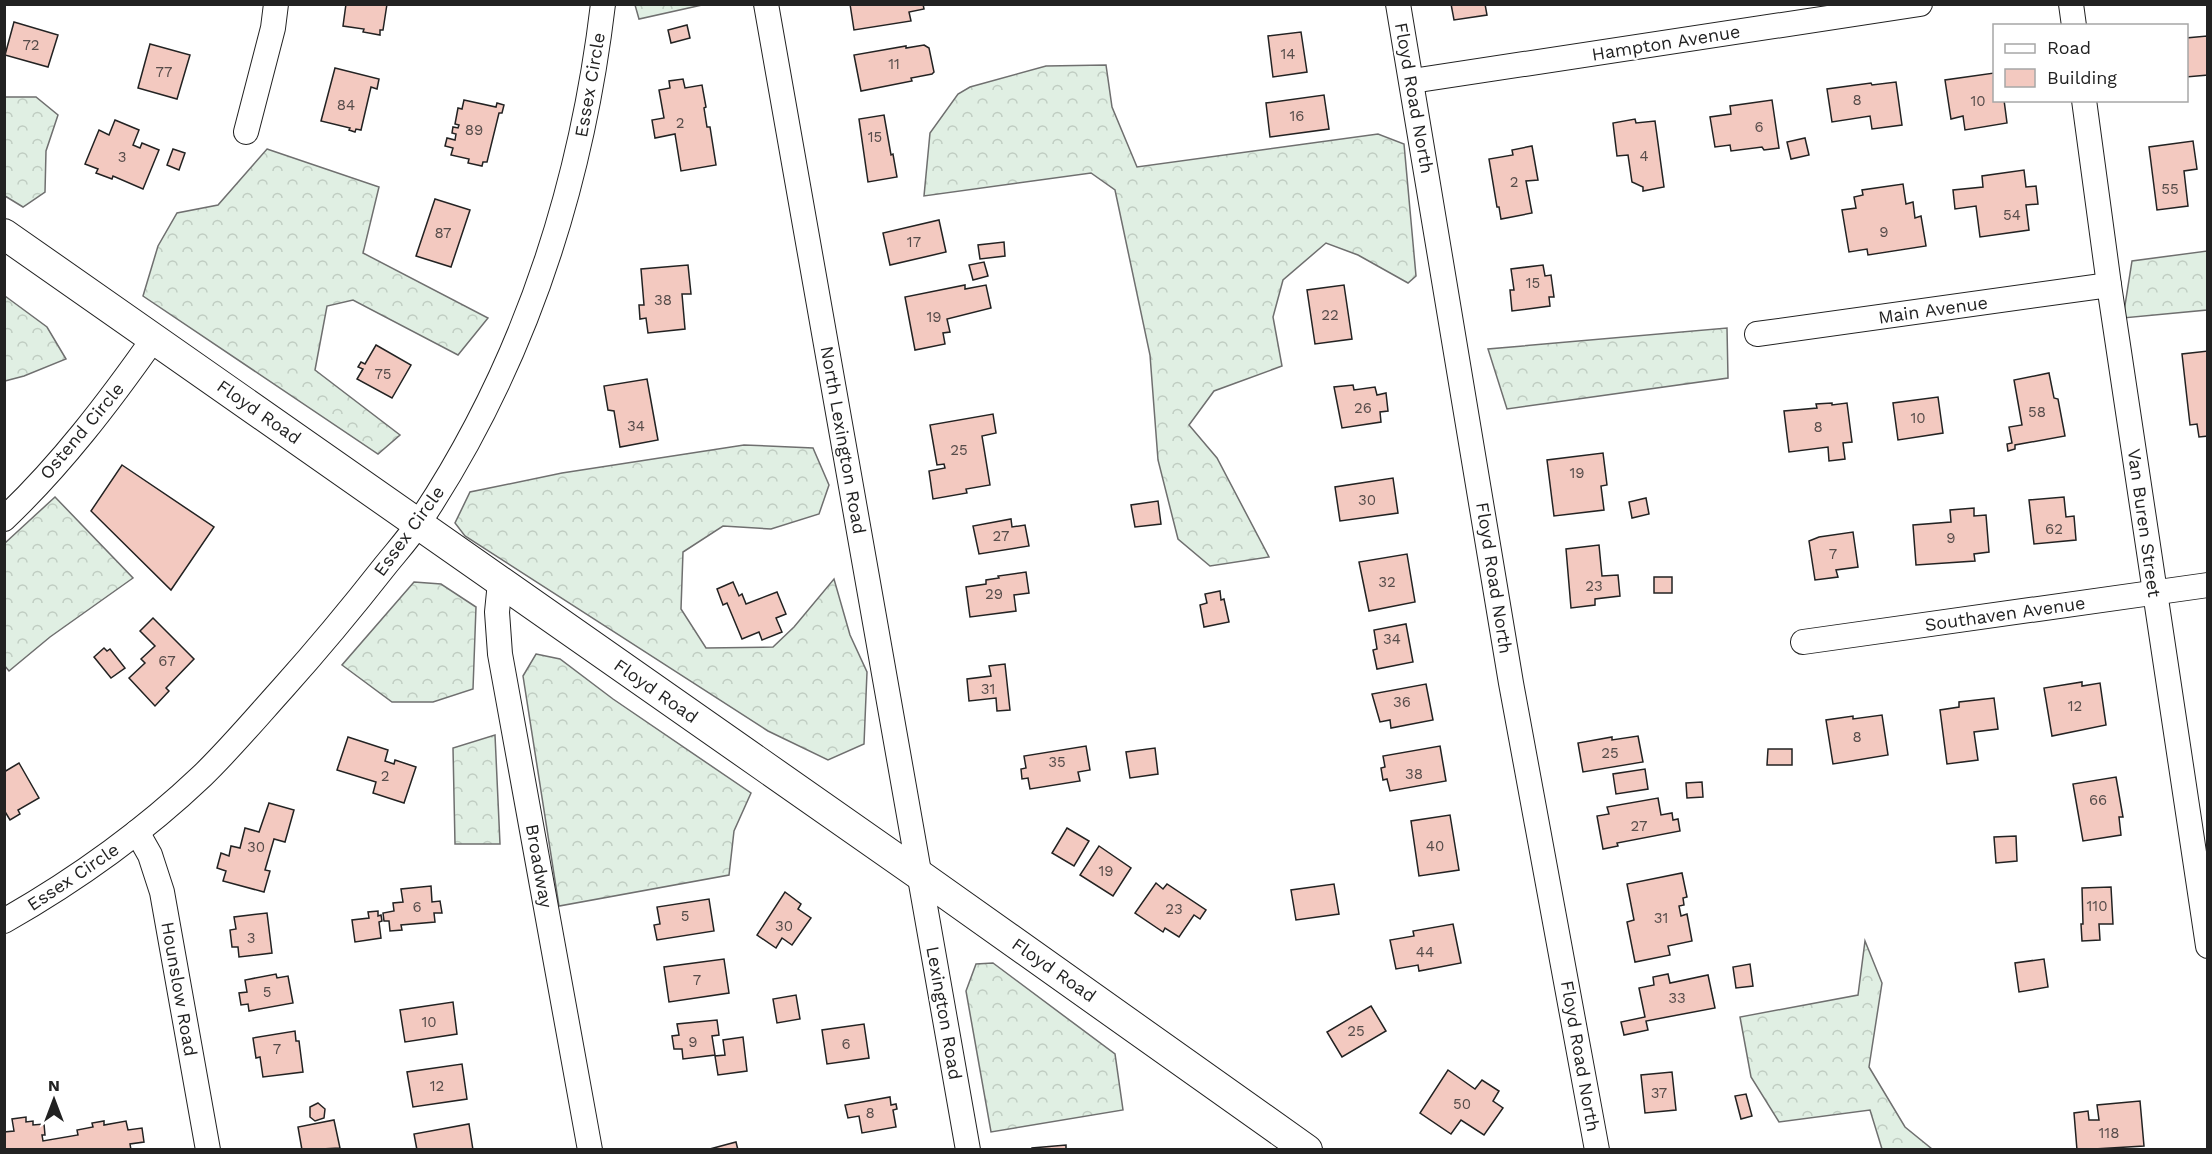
<svg xmlns="http://www.w3.org/2000/svg" width="2212" height="1154" font-family="'Work Sans',sans-serif">
<defs>
<pattern id="forest-crowns" width="20" height="18" patternUnits="userSpaceOnUse" patternTransform="scale(1.5)"><rect width="20" height="18" fill="#e0efe3"/><path d="M2 6a3 3 0 1 1 6 0M12 15a3 3 0 1 1 6 0" fill="none" stroke="#c0cdc2"/></pattern>
</defs>
<rect width="100%" height="100%" fill="#fff"/>
<g fill="url(#forest-crowns)" stroke="#6f6f6f" stroke-width="1.5">
<polygon points="635,5 635,4 702,5 639,19"/>
<polygon points="1106,65 1112,107 1137,167 1378,134 1404,144 1416,276 1408,283 1358,255 1326,243 1283,280 1273,317 1282,366 1214,391 1189,425 1217,458 1269,557 1210,566 1178,539 1158,460 1150,355 1115,190 1091,173 924,196 930,133 958,94 970,87 1046,66"/>
<polygon points="5,97 36,97 58,115 46,151 45,192 23,207 5,196"/>
<polygon points="267,149 379,187 363,253 488,318 458,355 353,300 327,306 315,370 400,435 378,454 143,296 158,246 177,213 218,205"/>
<polygon points="2207,251 2207,310 2123,318 2132,261"/>
<polygon points="5,296 47,327 66,359 24,376 5,381"/>
<polygon points="1727,328 1728,378 1507,409 1488,349"/>
<polygon points="744,445 813,448 829,485 819,514 771,529 723,526 683,552 681,609 706,648 773,647 794,627 834,579 850,635 867,672 864,744 828,760 768,731 465,536 455,523 470,492 562,473"/>
<polygon points="55,497 133,578 50,637 9,671 4,665 5,543"/>
<polygon points="414,582 441,584 476,607 473,689 433,702 392,702 342,665"/>
<polygon points="536,654 560,659 613,699 751,793 734,831 729,875 559,906 523,676"/>
<polygon points="495,735 500,844 455,844 453,748"/>
<polygon points="1865,941 1882,983 1869,1067 1905,1127 1932,1149 1882,1149 1870,1110 1779,1122 1751,1077 1740,1017 1858,995"/>
<polygon points="993,963 1115,1054 1123,1110 991,1132 966,991 976,964"/>
</g>
<g fill="#f3c9c0" stroke="#222" stroke-width="1.5">
<polygon points="346,4 387,4 383,30 380,30 380,35 363,32 364,29 343,26"/>
<polygon points="850,4 923,4 924,9 909,12 911,21 854,30"/>
<polygon points="1451,4 1485,4 1487,15 1454,20"/>
<polygon points="14,22 58,35 48,67 5,55"/>
<polygon points="687,25 690,38 671,43 668,30"/>
<polygon points="1301,32 1307,72 1273,77 1268,36"/>
<polygon points="2207,36 2208,75 2186,77 2186,38"/>
<polygon points="150,44 190,55 177,99 138,88"/>
<polygon points="924,45 929,48 934,72 932,74 911,78 912,81 861,91 854,55 906,46 906,48"/>
<polygon points="335,68 379,79 377,89 371,87 361,130 356,129 355,132 349,130 350,128 321,121"/>
<polygon points="1994,73 1994,100 2004,100 2007,123 1965,130 1963,116 1951,119 1945,80"/>
<polygon points="683,79 685,88 702,85 706,107 704,108 707,127 710,127 716,165 681,171 675,134 655,138 652,120 664,118 659,90 670,88 669,81"/>
<polygon points="1896,82 1902,125 1872,129 1870,116 1832,122 1827,89 1871,83 1872,85"/>
<polygon points="1324,95 1329,129 1270,137 1266,103"/>
<polygon points="464,100 496,107 497,103 504,105 502,113 499,113 487,162 483,162 482,166 468,163 469,159 451,155 453,148 445,146 447,138 455,140 456,134 452,133 453,127 458,128 459,125 455,124 458,108 462,109"/>
<polygon points="1772,100 1779,148 1764,150 1762,147 1731,151 1730,145 1715,147 1710,117 1731,114 1730,106"/>
<polygon points="884,115 891,155 893,154 897,177 868,182 859,119"/>
<polygon points="1635,119 1636,123 1655,121 1664,187 1643,191 1643,187 1632,182 1628,155 1617,156 1613,123"/>
<polygon points="115,120 139,130 133,145 140,148 142,143 159,150 143,189 113,176 112,179 96,173 98,169 85,164 99,130 109,135"/>
<polygon points="1805,138 1809,155 1791,159 1787,142"/>
<polygon points="2193,141 2197,169 2184,171 2188,206 2157,210 2149,147"/>
<polygon points="1532,146 1538,180 1526,181 1532,213 1501,219 1499,207 1497,207 1489,159 1513,155 1512,150"/>
<polygon points="173,149 185,153 179,170 167,165"/>
<polygon points="2024,170 2026,187 2036,186 2038,204 2026,205 2029,230 1980,237 1976,206 1955,209 1953,190 1983,187 1982,176"/>
<polygon points="1903,184 1906,204 1913,202 1915,218 1921,216 1926,246 1868,255 1867,249 1849,252 1842,210 1856,208 1854,197 1863,195 1862,190"/>
<polygon points="435,199 470,210 451,267 416,256"/>
<polygon points="939,220 946,252 890,265 883,233"/>
<polygon points="1004,242 1005,256 980,259 978,245"/>
<polygon points="984,262 988,276 973,280 969,265"/>
<polygon points="688,265 691,294 682,294 685,329 648,333 646,318 640,319 639,305 644,305 641,269"/>
<polygon points="1543,265 1545,276 1551,275 1554,297 1549,297 1550,306 1512,311 1510,290 1514,290 1511,269"/>
<polygon points="965,285 965,289 986,285 991,308 947,319 950,332 943,333 945,344 915,350 905,297"/>
<polygon points="1344,285 1352,339 1315,344 1307,290"/>
<polygon points="376,345 411,365 392,398 357,379 363,369 358,367 361,362 365,364"/>
<polygon points="2208,351 2208,436 2199,437 2197,424 2190,425 2182,354"/>
<polygon points="2049,373 2054,398 2058,399 2065,436 2015,445 2015,449 2008,451 2007,444 2012,443 2009,427 2022,425 2014,380"/>
<polygon points="647,379 658,440 620,447 614,411 608,410 604,386"/>
<polygon points="1353,385 1354,390 1375,387 1377,395 1386,393 1388,411 1380,412 1381,422 1342,428 1334,387"/>
<polygon points="1938,397 1943,433 1898,440 1893,403"/>
<polygon points="1832,403 1832,405 1847,403 1852,442 1843,443 1845,459 1829,461 1828,447 1789,452 1784,411 1817,408 1816,404"/>
<polygon points="993,414 996,433 982,436 990,485 966,489 967,493 933,499 929,471 945,468 944,464 937,465 930,425"/>
<polygon points="1603,453 1607,485 1601,486 1604,510 1554,516 1547,460"/>
<polygon points="122,465 214,527 171,590 91,511"/>
<polygon points="1393,478 1398,513 1340,521 1335,487"/>
<polygon points="2064,497 2066,517 2074,516 2076,540 2034,544 2029,500"/>
<polygon points="1646,498 1649,514 1632,518 1629,502"/>
<polygon points="1158,501 1161,524 1135,527 1131,505"/>
<polygon points="1974,508 1974,516 1986,515 1989,552 1974,554 1975,561 1916,565 1913,525 1951,522 1950,510"/>
<polygon points="1011,519 1012,527 1025,525 1029,546 979,554 973,526"/>
<polygon points="1853,532 1858,567 1836,570 1838,577 1815,580 1809,541 1819,537"/>
<polygon points="1599,545 1602,576 1618,575 1620,596 1595,599 1595,605 1571,608 1566,549"/>
<polygon points="1407,554 1415,602 1369,611 1359,562"/>
<polygon points="1026,572 1029,593 1014,595 1016,611 970,617 966,587 986,584 986,580 999,578 998,576"/>
<rect x="1654" y="577" width="18" height="16"/>
<polygon points="733,582 739,596 742,594 746,604 777,592 786,614 776,618 782,632 762,640 759,632 742,639 727,603 723,605 717,589"/>
<polygon points="1220,591 1221,600 1224,599 1229,622 1204,627 1200,605 1207,603 1205,594"/>
<polygon points="153,618 194,659 166,688 169,691 155,706 129,678 145,663 141,659 155,646 140,631"/>
<polygon points="1406,624 1413,662 1377,669 1373,650 1377,649 1374,630"/>
<polygon points="104,648 107,651 110,649 125,668 111,678 94,657"/>
<polygon points="1005,664 1010,710 997,711 996,698 969,701 967,679 991,676 989,666"/>
<polygon points="2082,682 2082,686 2100,683 2106,725 2052,736 2044,688"/>
<polygon points="1426,684 1433,720 1391,728 1390,720 1380,722 1372,694"/>
<polygon points="1994,698 1998,729 1974,732 1978,760 1947,764 1940,710 1959,707 1959,702"/>
<polygon points="1882,715 1888,755 1833,764 1826,720 1853,716 1853,719"/>
<polygon points="1638,736 1643,762 1583,772 1578,743 1612,737 1612,740"/>
<polygon points="348,737 388,750 385,761 394,764 395,760 416,767 404,803 373,793 376,782 337,770"/>
<polygon points="1086,746 1090,770 1078,772 1080,781 1030,789 1028,778 1022,779 1021,769 1026,768 1024,756"/>
<polygon points="1440,746 1446,781 1390,791 1387,779 1383,780 1381,768 1385,767 1383,756"/>
<polygon points="1155,748 1158,774 1130,778 1126,752"/>
<polygon points="1768,749 1792,749 1792,765 1767,765"/>
<polygon points="19,763 39,798 18,810 20,814 10,820 4,810 4,772"/>
<polygon points="1645,769 1648,789 1616,794 1613,774"/>
<polygon points="2116,777 2123,817 2119,817 2121,835 2083,841 2073,784"/>
<polygon points="1702,782 1703,797 1687,798 1686,783"/>
<polygon points="1658,798 1661,815 1672,813 1673,820 1678,819 1680,831 1617,843 1618,846 1603,849 1597,816 1609,814 1607,807"/>
<polygon points="269,803 294,810 285,842 274,839 265,870 270,871 264,892 223,881 226,871 217,868 221,853 229,856 231,846 240,848 245,828 259,832"/>
<polygon points="1450,815 1459,870 1419,876 1411,821"/>
<polygon points="1067,828 1089,841 1074,866 1052,853"/>
<polygon points="2016,836 2017,861 1996,863 1994,837"/>
<polygon points="1099,846 1131,868 1113,896 1080,875"/>
<polygon points="1682,873 1687,897 1683,898 1684,905 1679,906 1681,916 1687,914 1692,941 1668,946 1670,955 1635,962 1627,922 1634,920 1627,884"/>
<polygon points="1156,883 1163,889 1167,884 1206,910 1200,919 1194,915 1179,937 1165,928 1163,932 1135,913"/>
<polygon points="1334,884 1339,914 1296,920 1291,890"/>
<polygon points="431,886 432,902 440,901 442,913 434,913 435,922 401,925 402,930 390,931 389,921 384,921 383,913 394,911 393,903 403,902 401,889"/>
<polygon points="2111,887 2113,924 2099,924 2100,940 2082,941 2081,924 2083,924 2082,888"/>
<polygon points="785,892 801,904 798,909 811,918 792,945 782,938 776,948 757,935"/>
<polygon points="709,899 714,931 657,940 654,925 660,924 657,907"/>
<polygon points="378,911 378,916 381,915 382,921 379,922 381,938 355,942 352,920 369,918 368,912"/>
<polygon points="267,913 272,953 239,957 238,947 232,947 230,930 236,929 234,917"/>
<polygon points="1453,924 1461,963 1419,971 1418,965 1396,969 1390,940 1414,936 1413,931"/>
<polygon points="724,959 729,993 669,1002 664,967"/>
<polygon points="2044,959 2048,987 2019,992 2015,963"/>
<polygon points="1750,964 1753,986 1736,988 1733,967"/>
<polygon points="276,974 277,978 288,976 293,1003 249,1011 248,1004 241,1005 239,993 247,992 245,980"/>
<polygon points="1668,974 1670,983 1708,975 1715,1008 1646,1021 1648,1030 1624,1035 1621,1022 1645,1017 1639,988 1654,985 1653,977"/>
<polygon points="796,995 800,1019 777,1023 773,999"/>
<polygon points="453,1002 457,1034 405,1042 400,1010"/>
<polygon points="1371,1006 1386,1031 1342,1057 1327,1032"/>
<polygon points="717,1020 719,1035 712,1036 715,1055 683,1059 682,1049 674,1049 672,1036 679,1035 677,1024"/>
<polygon points="864,1024 869,1058 827,1064 822,1030"/>
<polygon points="295,1031 296,1041 299,1041 303,1072 263,1077 260,1057 256,1058 253,1038"/>
<polygon points="743,1037 747,1071 718,1075 715,1056 725,1055 723,1040"/>
<polygon points="462,1064 467,1099 413,1107 407,1072"/>
<polygon points="1448,1070 1475,1089 1482,1080 1499,1091 1493,1101 1503,1108 1484,1135 1461,1120 1451,1134 1420,1113"/>
<polygon points="1672,1072 1676,1110 1645,1113 1641,1075"/>
<polygon points="1746,1094 1752,1116 1741,1119 1735,1096"/>
<polygon points="890,1097 891,1105 896,1104 897,1109 893,1110 896,1127 862,1133 859,1116 848,1118 845,1105"/>
<polygon points="2140,1101 2144,1146 2077,1150 2074,1113 2088,1111 2089,1120 2099,1120 2097,1105"/>
<polygon points="318,1103 325,1109 324,1118 315,1121 310,1117 310,1107"/>
<polygon points="26,1117 26,1122 33,1121 33,1125 44,1124 45,1135 42,1135 43,1141 78,1135 77,1130 93,1127 92,1123 104,1121 104,1125 126,1121 128,1130 142,1128 144,1142 130,1144 131,1150 4,1150 4,1132 14,1131 12,1119"/>
<polygon points="334,1120 340,1148 302,1150 298,1127"/>
<polygon points="469,1124 473,1150 417,1150 414,1134"/>
<polygon points="736,1142 738,1150 706,1150"/>
<polygon points="1066,1145 1066,1150 1032,1150 1032,1148"/>
</g>
<g fill="none" stroke-linecap="round" stroke-linejoin="round">
<defs>
<g id="minor">
<polyline points="766,4 968,1150"/>
<polyline points="1398,4 1511,683 1597,1150"/>
<polyline points="2071,4 2074,26"/>
<polyline points="1412,81 1920,4"/>
<polyline points="2084,100 2109,285 2208,946"/>
<polyline points="246,132 273,28 276,4"/>
<polyline points="1757,334 2109,285"/>
<path d="M4,519C61,465 109,402 154,338"/>
<polyline points="500,582 497,612 500,654 590,1150"/>
<polyline points="1803,642 2208,585"/>
<polyline points="137,832 150,855 162,892 208,1150"/>
<path d="M4,921C76,880 142,833 202,776C230,749 256,718 283,688C318,649 352,608 385,566C397,551 410,537 420,521C523,366 581,189 603,4"/>
</g>
<polyline id="tertiary" points="4,234 921,876 1307,1150"/>
</defs>
<use href="#minor" stroke="#222" stroke-width="26"/>
<use href="#tertiary" stroke="#222" stroke-width="32"/>
<use href="#minor" stroke="#fff" stroke-width="24"/>
<use href="#tertiary" stroke="#fff" stroke-width="30"/>
</g>
<g text-anchor="middle" stroke-width="4.5" stroke-linejoin="round" paint-order="stroke">
<g font-size="15" fill="#564c4a">
<text x="31" y="50">72</text>
<text x="1288" y="59">14</text>
<text x="894" y="69">11</text>
<text x="164" y="77">77</text>
<text x="1857" y="105">8</text>
<text x="1978" y="106">10</text>
<text x="346" y="110">84</text>
<text x="1297" y="121">16</text>
<text x="680" y="128">2</text>
<text x="1759" y="132">6</text>
<text x="474" y="135">89</text>
<text x="875" y="142">15</text>
<text x="1644" y="161">4</text>
<text x="122" y="162">3</text>
<text x="1514" y="187">2</text>
<text x="2170" y="194">55</text>
<text x="2012" y="220">54</text>
<text x="1884" y="237">9</text>
<text x="443" y="238">87</text>
<text x="914" y="247">17</text>
<text x="1533" y="288">15</text>
<text x="663" y="305">38</text>
<text x="1330" y="320">22</text>
<text x="934" y="322">19</text>
<text x="383" y="379">75</text>
<text x="1363" y="413">26</text>
<text x="2037" y="417">58</text>
<text x="1918" y="423">10</text>
<text x="636" y="431">34</text>
<text x="1818" y="432">8</text>
<text x="959" y="455">25</text>
<text x="1577" y="478">19</text>
<text x="1367" y="505">30</text>
<text x="2054" y="534">62</text>
<text x="1001" y="541">27</text>
<text x="1951" y="543">9</text>
<text x="1833" y="559">7</text>
<text x="1387" y="587">32</text>
<text x="1594" y="591">23</text>
<text x="994" y="599">29</text>
<text x="1392" y="644">34</text>
<text x="167" y="666">67</text>
<text x="988" y="694">31</text>
<text x="1402" y="707">36</text>
<text x="2075" y="711">12</text>
<text x="1857" y="742">8</text>
<text x="1610" y="758">25</text>
<text x="1057" y="767">35</text>
<text x="1414" y="779">38</text>
<text x="385" y="781">2</text>
<text x="2098" y="805">66</text>
<text x="1639" y="831">27</text>
<text x="1435" y="851">40</text>
<text x="256" y="852">30</text>
<text x="1106" y="876">19</text>
<text x="2097" y="911">110</text>
<text x="417" y="912">6</text>
<text x="1174" y="914">23</text>
<text x="685" y="921">5</text>
<text x="1661" y="923">31</text>
<text x="784" y="931">30</text>
<text x="251" y="943">3</text>
<text x="1425" y="957">44</text>
<text x="697" y="985">7</text>
<text x="267" y="997">5</text>
<text x="1677" y="1003">33</text>
<text x="429" y="1027">10</text>
<text x="1356" y="1036">25</text>
<text x="693" y="1047">9</text>
<text x="846" y="1049">6</text>
<text x="277" y="1054">7</text>
<text x="437" y="1091">12</text>
<text x="1659" y="1098">37</text>
<text x="1462" y="1109">50</text>
<text x="870" y="1118">8</text>
<text x="2109" y="1138">118</text>
</g>
<g font-size="18" fill="#222" stroke="#fff">
<text transform="translate(1666 43) rotate(-9)" y="6">Hampton Avenue</text>
<text transform="translate(590 85) rotate(-80)" y="6">Essex Circle</text>
<text transform="translate(1414 98) rotate(80)" y="6">Floyd Road North</text>
<text transform="translate(1933 310) rotate(-8)" y="6">Main Avenue</text>
<text transform="translate(259 412) rotate(35)" y="6">Floyd Road</text>
<text transform="translate(82 431) rotate(-50)" y="6">Ostend Circle</text>
<text transform="translate(843 440) rotate(80)" y="6">North Lexington Road</text>
<text transform="translate(2144 523) rotate(82)" y="6">Van Buren Street</text>
<text transform="translate(409 531) rotate(-54)" y="6">Essex Circle</text>
<text transform="translate(1494 578) rotate(81)" y="6">Floyd Road North</text>
<text transform="translate(2005 614) rotate(-8)" y="6">Southaven Avenue</text>
<text transform="translate(656 691) rotate(35)" y="6">Floyd Road</text>
<text transform="translate(539 866) rotate(80)" y="6">Broadway</text>
<text transform="translate(73 877) rotate(-34)" y="6">Essex Circle</text>
<text transform="translate(1054 970) rotate(35)" y="6">Floyd Road</text>
<text transform="translate(179 989) rotate(80)" y="6">Hounslow Road</text>
<text transform="translate(944 1013) rotate(80)" y="6">Lexington Road</text>
<text transform="translate(1580 1056) rotate(80)" y="6">Floyd Road North</text>
</g>
</g>
<rect width="2212" height="1154" fill="none" stroke="#222222" stroke-width="12"/>
<rect x="1993" y="24" width="195" height="78" fill="#ffffff" stroke="#a7a7a7" stroke-width="1.5"/>
<rect x="2005" y="44" width="30" height="9" fill="#ffffff" stroke="#a7a7a7" stroke-width="1.5"/>
<text x="2047" y="54" font-size="18" fill="#222222">Road</text>
<rect x="2005" y="69" width="30" height="18" fill="#f3c9c0" stroke="#a7a7a7" stroke-width="1.5"/>
<text x="2047" y="84" font-size="18" fill="#222222">Building</text>
<g transform="translate(54 1100)" stroke="#ffffff" stroke-width="4.5" paint-order="stroke">
<path d="M0-4.5L10 22L0 15L-10 22Z" fill="#222222"/>
<text y="-9" font-size="16" font-weight="bold" text-anchor="middle" fill="#222222">N</text>
</g>
</svg>
